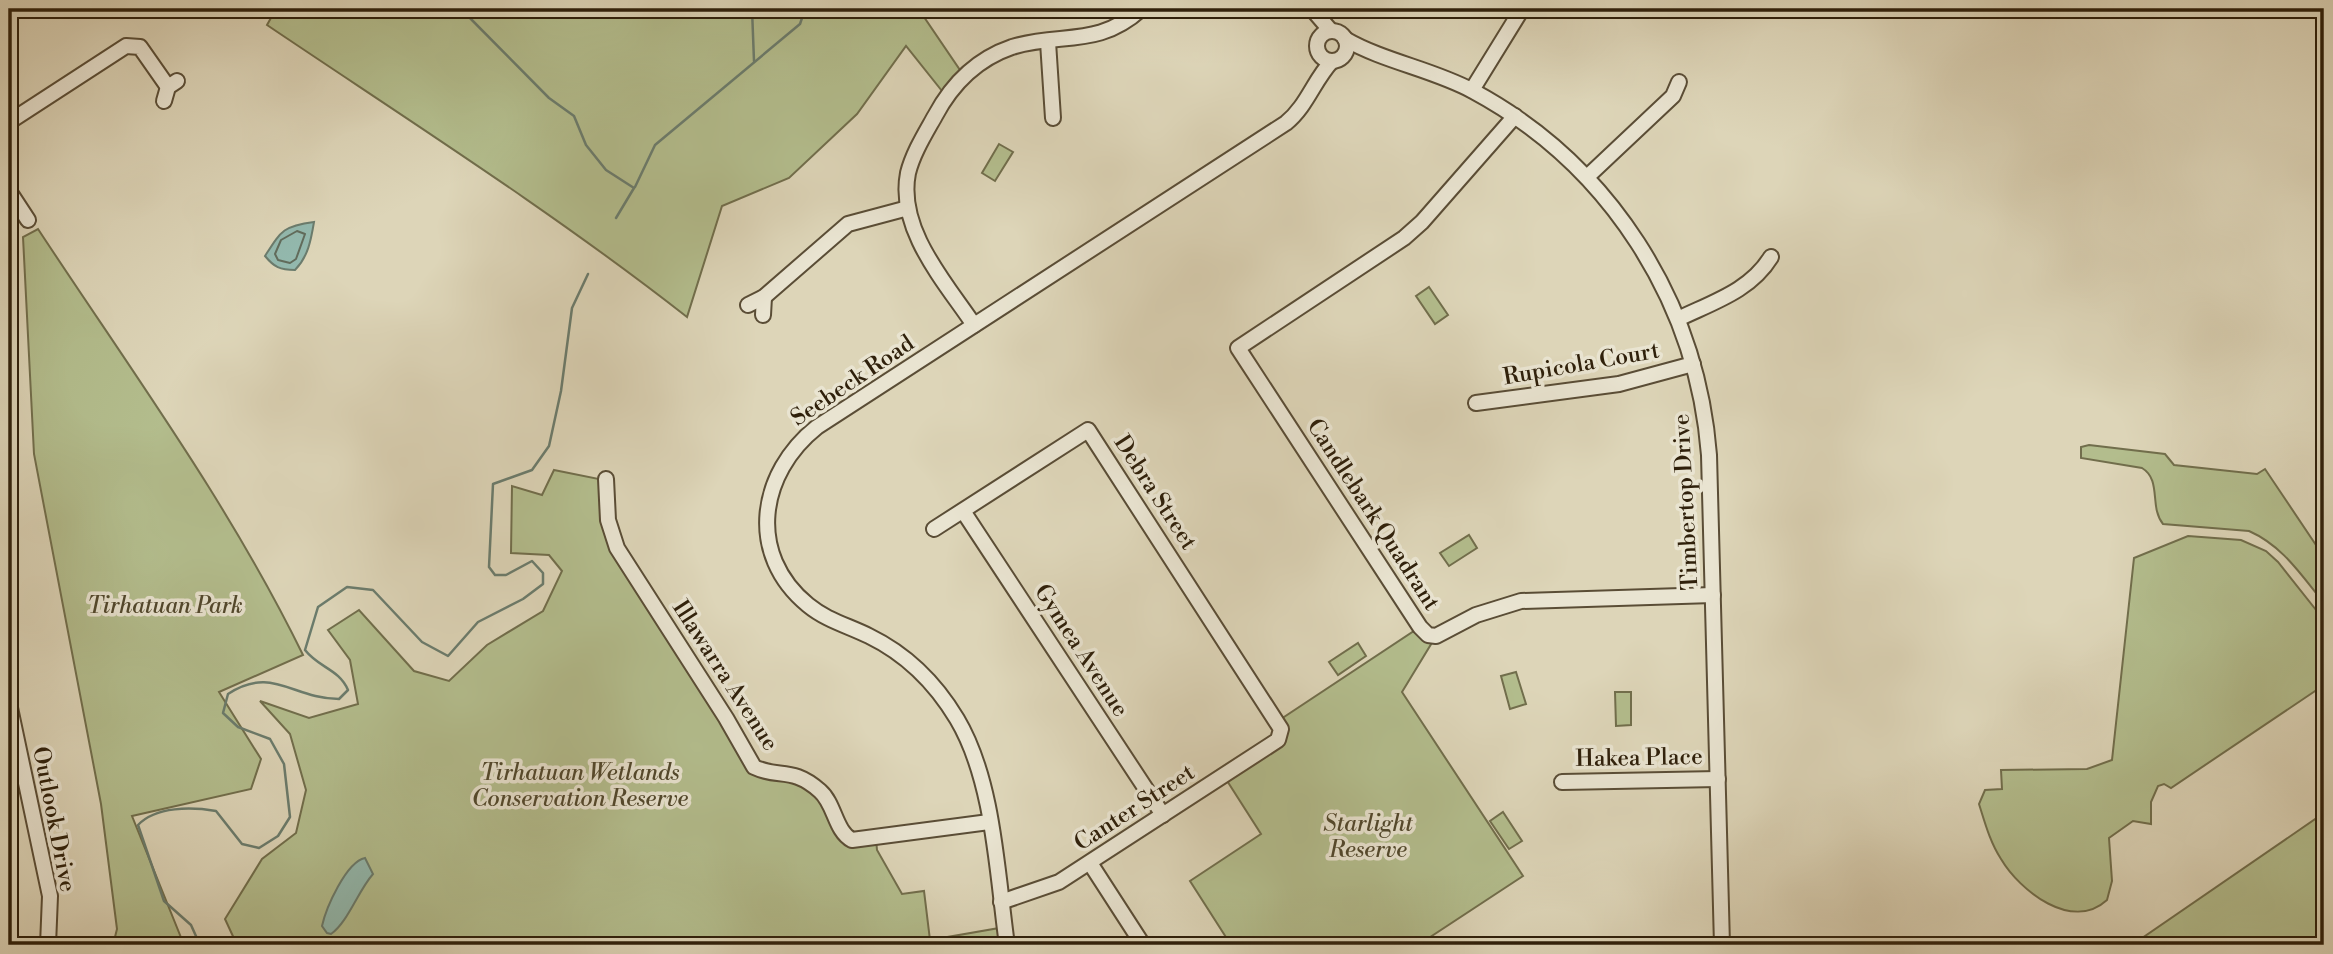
<svg xmlns="http://www.w3.org/2000/svg" width="2333" height="954" font-family="'Libre Bodoni',serif">
<rect width="100%" height="100%" fill="#ddd5b8"/>
<filter id="stains"><feTurbulence type="fractalNoise" baseFrequency=".00286" numOctaves="4"/><feColorMatrix values="0 0 0 0 .2 0 0 0 0 .09 0 0 0 0 .02 0 0 0 .5 -.17"/></filter>
<radialGradient id="worn" r=".72"><stop offset=".6" stop-color="#630" stop-opacity="0"/><stop offset="1" stop-color="#630" stop-opacity=".3"/></radialGradient>
<g fill="#b3bd8d" stroke="#716e4c" stroke-width="2">
<path d="M276,9H926L922,14L964,76L946,96L906,46L857,114L789,178L722,206L687,317C553,212 408,120 267,25Z"/>
<polygon points="999,144 1013,152 995,181 982,173"/>
<path d="M38,229C130,369 230,505 303,655L219,692L261,759L251,789L132,816L184,945H113L117,929L101,804L34,454L23,237Z"/>
<polygon points="1429,287 1448,315 1435,324 1416,296"/>
<path d="M2089,445L2165,454L2174,465L2257,474L2265,469L2324,557V603C2301,575 2283,546 2249,531L2163,524C2149,507 2162,480 2142,468L2081,458V447Z"/>
<polygon points="554,470 599,479 608,520 748,760 808,782 842,832 876,839 877,850 902,894 924,891 930,940 1005,927 1007,945 237,945 225,919 262,859 296,833 306,790 290,734 260,701 309,718 358,704 350,660 328,630 359,610 414,671 449,681 487,645 543,611 562,571 549,555 511,553 512,486 542,495"/>
<polygon points="1469,535 1477,548 1449,566 1440,553"/>
<path d="M2188,536L2241,540L2266,551L2278,562L2324,620V685L2171,788L2164,784L2158,786L2151,802V824L2133,821L2109,838L2112,881L2107,900C2072,932 2020,891 2001,859C1990,842 1985,823 1979,804L1985,790L2002,789L2001,770L2087,769L2112,760L2134,558Z"/>
<polygon points="1420,627 1436,636 1402,692 1523,876 1418,945 1231,945 1190,881 1261,834 1224,776 1278,740 1278,721"/>
<polygon points="1358,643 1366,656 1338,675 1329,662"/>
<polygon points="1516,672 1526,704 1510,709 1501,676"/>
<polygon points="1615,692 1631,692 1631,725 1616,726"/>
<polygon points="1503,812 1522,841 1509,849 1490,821"/>
<polygon points="2324,813 2324,945 2132,945"/>
</g>
<g fill="#93b9ae" stroke="#6b7c6d" stroke-width="2">
<path d="M314,222C311,240 308,257 295,270C280,270 274,267 265,256C281,231 283,226 314,222Z"/>
<path d="M365,858L373,874C358,891 348,922 331,934L327,933L322,926C326,908 346,862 365,858Z"/>
</g>
<g fill="none" stroke-linecap="round" stroke-linejoin="round">
<polygon stroke="#616c5c" stroke-width="2" points="297,231 305,234 296,259 290,263 278,260 275,254 281,240"/>
<g stroke="#6b7c6d" stroke-width="2.5">
<polyline points="461,9 549,98 574,116 586,145 606,170 634,188 616,218"/>
<polyline points="752,9 754,61"/>
<polyline points="635,187 655,145 800,24 805,9"/>
<path d="M200,945L191,925L164,901L138,825C156,806 192,807 216,811L242,844L259,848L278,836L290,817L284,764L270,739L238,727L223,713L228,694C272,665 293,699 339,699L348,690C339,669 319,668 305,650L318,607L347,587L373,590L422,642L448,656L478,622L523,599L543,584V573L532,561L506,575H495L489,567L493,484L532,470L549,446L561,391L572,308L588,274"/>
</g>
<defs>
<g id="minor">
<polyline points="1312,9 1331,31"/>
<circle cx="1332" cy="46" r="15"/>
<path d="M1345,39C1385,62 1432,69 1473,91C1609,164 1697,301 1709,455L1722,945"/>
<polyline points="1048,42 1053,118"/>
<polyline points="1472,90 1522,9"/>
<polyline points="164,101 168,87 177,81"/>
<polyline points="1515,116 1422,222 1404,238 1238,348 1420,627 1428,635 1436,636 1476,615 1521,601 1713,595"/>
<polyline points="9,122 126,46 140,47 168,87"/>
<polyline points="1587,177 1673,96 1679,82"/>
<polyline points="9,191 28,220"/>
<polyline points="748,305 764,297 848,224 908,208"/>
<polyline points="763,315 764,297"/>
<path d="M1678,319C1713,302 1750,291 1771,257"/>
<path d="M974,325C945,282 897,229 908,173C913,153 925,134 935,116C952,84 977,59 1012,47C1061,32 1098,48 1141,9"/>
<polyline points="1476,403 1619,384 1693,364"/>
<path d="M606,479L608,520L617,548L726,718L754,767C779,779 792,766 820,791C835,804 835,831 852,840L989,822"/>
<polyline points="963,511 1163,815"/>
<polyline points="934,529 1088,430 1281,729 1278,740 1059,882 1001,902"/>
<polyline points="9,703 50,896 48,945"/>
<polyline points="1562,782 1718,779"/>
<polyline points="1090,863 1143,945"/>
<path d="M1007,945C997,874 994,781 957,719C936,684 906,654 869,636C849,626 826,620 808,605C746,554 759,473 817,427L1286,123C1307,106 1314,80 1332,61"/>
</g>
</defs>
<use href="#minor" stroke="#5a4d36" stroke-width="18"/>
<use href="#minor" stroke="#e9e4d1" stroke-width="14"/>
</g>
<g text-anchor="middle" stroke-width="7" stroke-linejoin="round" paint-order="stroke">
<g font-size="23" fill="#2f200b" stroke="#e9e4d1">
<text transform="translate(1581 363) rotate(-10)" y="8">Rupicola Court</text>
<text transform="translate(852 380) rotate(-34)" y="8">Seebeck Road</text>
<text transform="translate(1156 492) rotate(57)" y="8">Debra Street</text>
<text transform="translate(1685 502) rotate(-93)" y="8">Timbertop Drive</text>
<text transform="translate(1374 514) rotate(57)" y="8">Candlebark Quadrant</text>
<text transform="translate(1082 650) rotate(57)" y="8">Gymea Avenue</text>
<text transform="translate(726 675) rotate(57)" y="8">Illawarra Avenue</text>
<text transform="translate(1639 757) rotate(-1)" y="8">Hakea Place</text>
<text transform="translate(1134 807) rotate(-33)" y="8">Canter Street</text>
<text transform="translate(55 819) rotate(79)" y="8">Outlook Drive</text>
</g>
<g font-size="23" font-style="italic" fill="#50472c" stroke="#e9e4d1">
<text x="165" y="613">Tirhatuan Park</text>
<text x="580" y="780">Tirhatuan Wetlands<tspan x="580" dy="26">Conservation Reserve</tspan></text>
<text x="1368" y="831">Starlight<tspan x="1368" dy="26">Reserve</tspan></text>
</g>
</g>
<rect width="2333" height="954" fill="none" stroke="#ddd5b8" stroke-width="35"/>
<rect x="10" y="10" width="2312" height="933" fill="none" stroke="#2f200b" stroke-width="3.5"/>
<rect x="18" y="18" width="2298" height="919" fill="none" stroke="#2f200b" stroke-width="2"/>
<rect width="100%" height="100%" filter="url(#stains)"/>
<rect width="100%" height="100%" fill="url(#worn)"/>
</svg>
